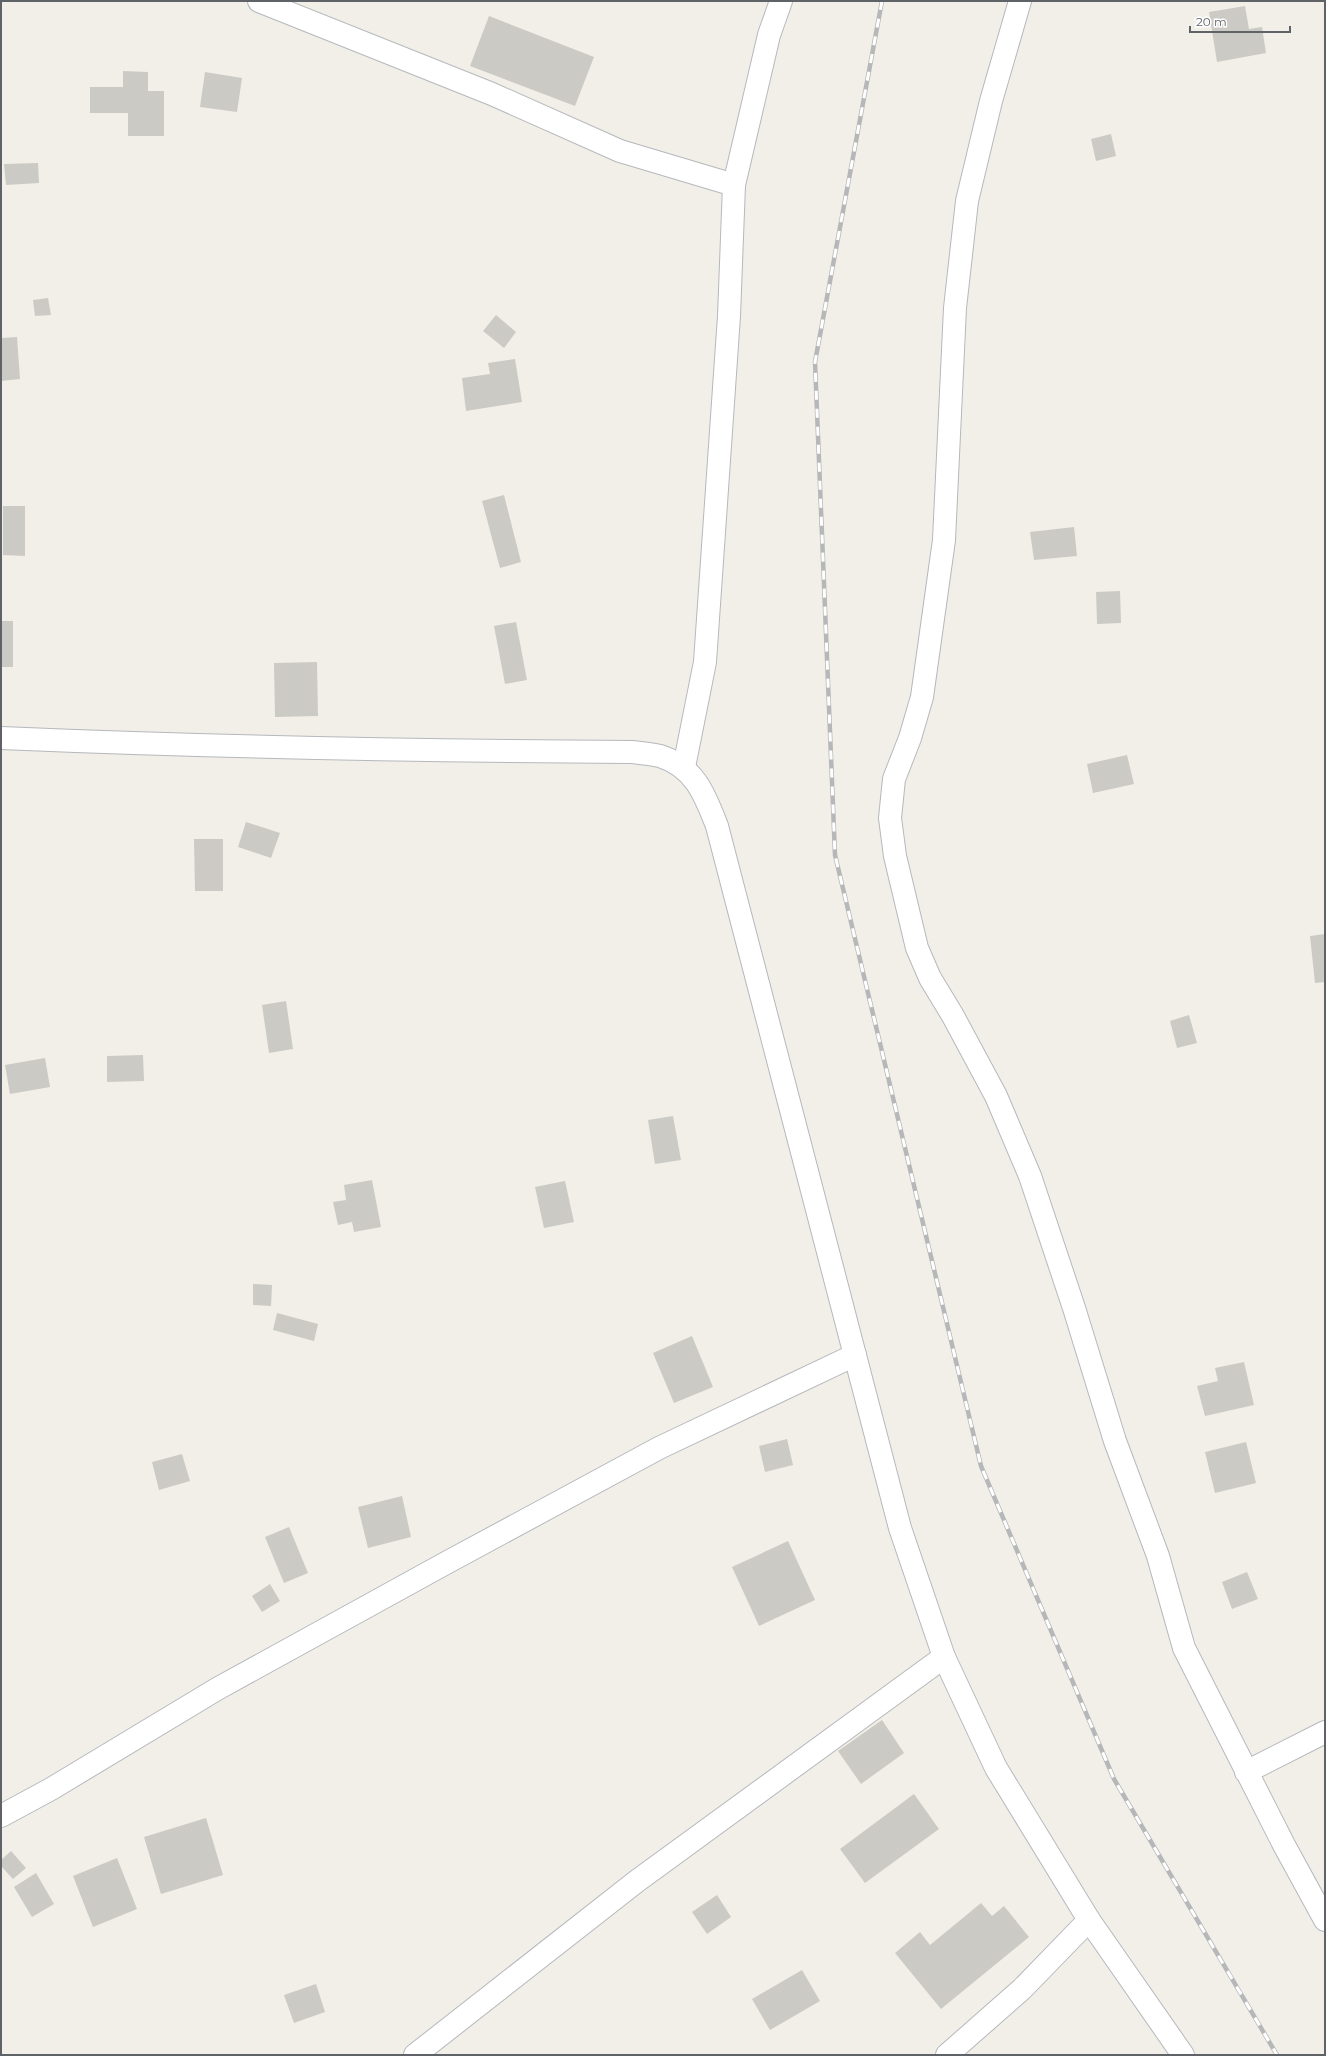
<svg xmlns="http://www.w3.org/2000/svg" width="1326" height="2056" font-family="Montserrat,sans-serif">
<rect width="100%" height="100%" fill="#f1efe8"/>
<g fill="#cccac5">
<polygon points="1245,6 1249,29 1262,27 1266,53 1217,62 1209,12"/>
<polygon points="489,16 594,57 575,106 470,66"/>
<polygon points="123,71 148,72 148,91 164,91 164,136 128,136 128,113 90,113 90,87 123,87"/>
<polygon points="205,72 242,78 237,112 200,107"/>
<polygon points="1111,134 1116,156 1096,161 1091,139"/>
<polygon points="38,163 39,183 6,185 4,164"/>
<polygon points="48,298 51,315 35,316 33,300"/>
<polygon points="496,315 516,332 504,348 483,331"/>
<polygon points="17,337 20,379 1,381 1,338"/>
<polygon points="515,359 522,402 466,411 462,378 490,374 488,363"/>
<polygon points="504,495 521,562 500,568 482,501"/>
<polygon points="3,506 25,506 25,556 3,555"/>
<polygon points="1074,527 1077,556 1034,560 1030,532"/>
<polygon points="1120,591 1121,623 1097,624 1096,592"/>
<rect x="1" y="621" width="12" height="46"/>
<polygon points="516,622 527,680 505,684 494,626"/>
<polygon points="317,662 318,716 275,717 274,663"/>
<polygon points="1127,755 1134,784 1093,793 1087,764"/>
<polygon points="246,822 280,833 271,858 238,847"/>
<polygon points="194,839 223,839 223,891 195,891"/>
<polygon points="1325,934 1325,982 1315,983 1310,936"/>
<polygon points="286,1001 293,1049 269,1053 262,1005"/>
<polygon points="1189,1015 1197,1043 1177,1048 1170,1021"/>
<polygon points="143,1055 144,1081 107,1082 107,1056"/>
<polygon points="45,1058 50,1087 10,1094 5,1065"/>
<polygon points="673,1116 681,1160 655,1164 648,1120"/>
<polygon points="372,1180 381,1227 354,1232 352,1222 338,1225 333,1202 346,1200 344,1185"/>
<polygon points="565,1181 574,1222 544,1228 535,1187"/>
<polygon points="253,1284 272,1285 271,1306 253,1305"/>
<polygon points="277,1313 318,1324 314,1341 273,1330"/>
<polygon points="692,1336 713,1387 674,1403 653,1353"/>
<polygon points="1244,1362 1254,1405 1205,1416 1197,1386 1218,1381 1215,1368"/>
<polygon points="787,1439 793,1465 765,1472 759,1446"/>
<polygon points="1246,1442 1256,1483 1215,1493 1205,1452"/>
<polygon points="182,1454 190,1481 159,1490 152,1462"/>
<polygon points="402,1496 411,1537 368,1548 358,1507"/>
<polygon points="289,1527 308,1573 284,1583 265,1537"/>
<polygon points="788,1541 815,1600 759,1626 732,1567"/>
<polygon points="1247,1572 1258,1599 1232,1609 1222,1582"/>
<polygon points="270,1584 280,1601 262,1612 252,1596"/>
<polygon points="882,1720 904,1753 861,1784 838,1751"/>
<polygon points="914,1794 939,1829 865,1883 840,1849"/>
<polygon points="206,1818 223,1875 161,1894 144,1837"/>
<polygon points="11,1851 26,1868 13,1879 1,1866 1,1860"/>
<polygon points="117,1858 137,1909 93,1927 73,1876"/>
<polygon points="36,1873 54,1904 32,1917 14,1887"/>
<polygon points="717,1895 731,1917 707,1934 692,1912"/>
<polygon points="981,1903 992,1916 1004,1906 1029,1937 941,2009 895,1953 920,1932 930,1945"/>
<polygon points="802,1970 820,2001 770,2030 752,1999"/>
<polygon points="316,1984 325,2012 294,2023 284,1995"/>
</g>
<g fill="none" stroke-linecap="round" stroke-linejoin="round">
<defs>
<g id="minor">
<polyline points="259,1 492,94 620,151 734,185"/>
<polyline points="1020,1 991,101 967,201 955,308 944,540 922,697 910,738 894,779 890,818 895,856 917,948 930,978 953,1016 996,1096 1030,1176 1074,1308 1115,1441 1158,1556 1184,1648 1284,1845 1325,1920"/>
<path d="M1,738C211,747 422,751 632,752C641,753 651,754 660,756C695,767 705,795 717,826L900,1528L944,1657L996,1768L1089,1920L1183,2055"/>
<polyline points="684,767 705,662 729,316 734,185 769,35 781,1"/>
<polyline points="1246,1772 1325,1732"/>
<polyline points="1,1816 51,1789 217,1689 446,1563 659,1448 855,1355"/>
<polyline points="415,2055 637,1881 944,1657"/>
<polyline points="947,2055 1022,1989 1089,1920"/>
</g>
</defs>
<use href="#minor" stroke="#b5b8bc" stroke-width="24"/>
<use href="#minor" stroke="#fff" stroke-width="22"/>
<defs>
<polyline id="rail" points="882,1 815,362 835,855 981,1466 1114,1779 1277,2055"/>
</defs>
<use href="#rail" stroke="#b6b7b8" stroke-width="4.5"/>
<use href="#rail" stroke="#fff" stroke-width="3" stroke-dasharray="9" stroke-linecap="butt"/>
</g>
<rect width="1326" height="2056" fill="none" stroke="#5f6368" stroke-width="4"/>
<path d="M1190 26v6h100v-6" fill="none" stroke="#5f6368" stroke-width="2"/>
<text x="1196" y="26" font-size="12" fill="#5f6368" stroke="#ffffff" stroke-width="3" paint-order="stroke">20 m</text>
</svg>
